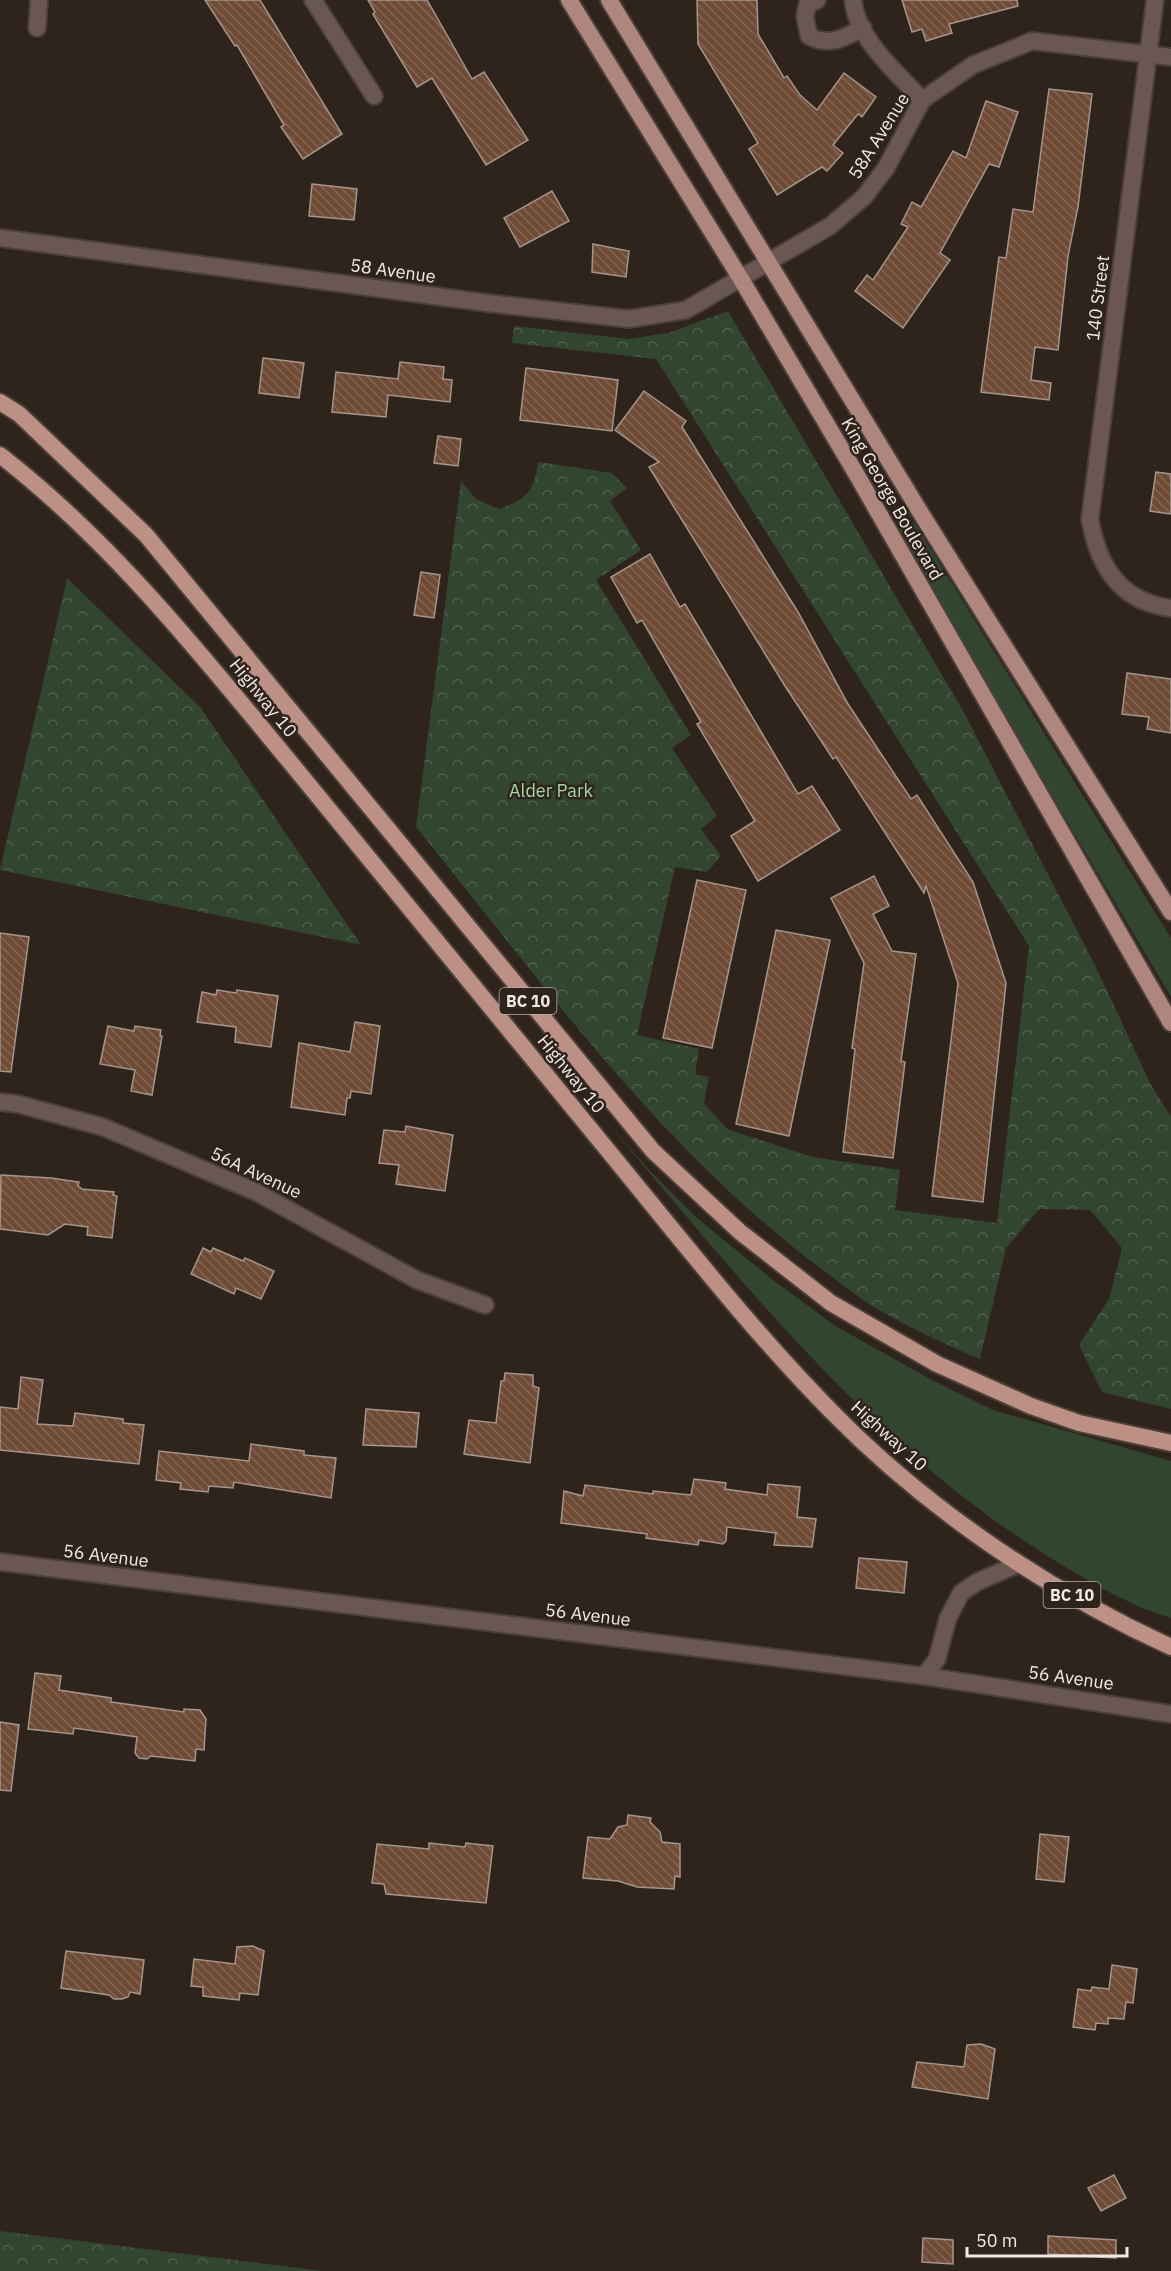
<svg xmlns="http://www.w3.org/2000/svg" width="1171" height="2271" font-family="'IBM Plex Sans',sans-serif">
<defs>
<pattern id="forest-crowns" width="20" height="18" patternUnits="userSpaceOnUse" patternTransform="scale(1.5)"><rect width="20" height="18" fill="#314530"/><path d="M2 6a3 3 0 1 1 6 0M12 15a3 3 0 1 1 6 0" fill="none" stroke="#4f604e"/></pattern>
<pattern id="building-back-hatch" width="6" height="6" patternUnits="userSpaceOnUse" patternTransform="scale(1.5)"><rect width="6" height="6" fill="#6f4b35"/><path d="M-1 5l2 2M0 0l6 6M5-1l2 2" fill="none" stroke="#846552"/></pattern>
</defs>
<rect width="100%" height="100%" fill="#2f241c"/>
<g fill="#314530">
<polygon points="914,522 1171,938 1171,997 895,530"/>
<path d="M599,1113L648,1169L697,1218L773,1280L834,1325L928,1378L993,1410L1171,1461V1618C1125,1604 1087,1580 1046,1555C866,1442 735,1273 599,1113Z"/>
</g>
<g fill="url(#forest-crowns)">
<path d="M728,311L962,709L1094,963L1151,1085L1171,1117V1409L1102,1392L1079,1345L1109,1299L1122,1248L1090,1210L1039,1209L1006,1248L980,1359C944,1344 908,1327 874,1307C855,1295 837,1280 819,1267C659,1147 541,981 416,827L461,481L476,499L499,509C527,499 534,492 538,462L612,473L627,488L610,501L641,550L596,580L691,735L672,748L717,816L701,829L721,856L707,872L675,867L637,1035L699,1049L695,1074L709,1077L704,1103L727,1129L812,1157L900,1170L895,1210L997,1223L1029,946L656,359L512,343L514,326L628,339L668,333Z"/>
<polygon points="67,578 201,708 361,945 0,870"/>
<polygon points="0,2231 8,2232 322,2271 0,2271"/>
</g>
<g fill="url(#building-back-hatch)" stroke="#a4958d" stroke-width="1.5">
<polygon points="205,0 260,0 342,134 303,159 281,127 284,125 237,45 235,46"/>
<polygon points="368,0 427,0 472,79 484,72 528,140 486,165 432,78 417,87 373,14 375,12"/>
<polygon points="697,0 757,0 758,34 784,78 787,76 800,95 817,110 844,73 876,97 862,117 858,114 833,145 843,153 827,171 822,167 777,195 749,149 758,143 698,44"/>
<polygon points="902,0 1017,0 1018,6 949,24 952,33 926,41 922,29 912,32"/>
<polygon points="1049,89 1092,94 1078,207 1068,256 1058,350 1035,347 1031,380 1051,383 1049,400 981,392 999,257 1006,258 1013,209 1033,212"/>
<polygon points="986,101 1018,112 999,167 989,164 940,253 950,260 903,328 855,291 867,275 873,280 908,227 901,224 912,202 921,207 953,151 966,158"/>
<polygon points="312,184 357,189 354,220 309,216"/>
<polygon points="552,191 569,221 520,247 504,218"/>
<polygon points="593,244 629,251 626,277 592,272"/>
<polygon points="263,358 304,363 299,398 259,393"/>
<polygon points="400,362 444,367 443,379 452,380 450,402 388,395 386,417 332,412 336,372 398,379"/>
<polygon points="526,368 618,380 612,431 520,420"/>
<polygon points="644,391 686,421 682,427 798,612 848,704 911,799 917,795 973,882 1006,983 983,1202 932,1196 958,983 926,886 924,893 836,757 833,759 785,686 649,467 659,462 615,430"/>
<polygon points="438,436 461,439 458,466 434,463"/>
<polygon points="1156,472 1171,474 1171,514 1150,511"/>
<polygon points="650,554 680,607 685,604 798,794 812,786 840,830 758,881 731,836 755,821 697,724 701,722 642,620 637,623 611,577"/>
<polygon points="421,572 440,575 434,618 414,615"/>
<polygon points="1127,673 1171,679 1171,733 1147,729 1149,717 1122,714"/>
<polygon points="874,876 889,906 873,914 892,951 916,954 901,1061 905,1062 893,1158 843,1152 855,1049 852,1048 864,963 831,898"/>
<polygon points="697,880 746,890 712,1048 663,1038"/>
<polygon points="776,930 830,940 789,1136 736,1124"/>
<polygon points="0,933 29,937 11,1072 0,1071"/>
<polygon points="217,990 236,993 237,990 278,996 271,1047 235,1042 236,1027 197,1022 202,992 216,995"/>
<polygon points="355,1022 380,1026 371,1094 351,1091 350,1098 347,1098 345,1115 291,1107 299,1043 350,1052"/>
<polygon points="108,1026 134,1031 135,1026 161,1030 160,1036 162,1036 152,1095 131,1091 135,1070 100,1064"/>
<polygon points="406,1126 453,1135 445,1191 396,1184 399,1165 379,1163 384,1130 405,1132"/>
<polygon points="1,1175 51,1178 79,1182 78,1186 82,1189 114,1192 113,1195 117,1196 112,1238 87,1235 88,1227 65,1224 48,1235 0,1229"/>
<polygon points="203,1248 211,1252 213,1248 243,1261 245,1258 274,1271 261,1299 236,1288 234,1294 191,1274"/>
<polygon points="505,1373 533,1375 533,1386 539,1388 530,1463 464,1454 469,1420 496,1423 501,1381 504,1381"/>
<polygon points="21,1377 43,1380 37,1424 73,1426 75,1413 123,1419 123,1423 144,1425 139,1464 0,1450 0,1407 18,1409"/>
<polygon points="366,1409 419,1413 416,1447 363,1445"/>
<polygon points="251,1444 304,1451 304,1455 336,1458 331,1498 234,1482 233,1488 209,1486 208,1492 180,1489 181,1483 156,1480 159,1451 249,1461"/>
<polygon points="694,1479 726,1483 725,1489 767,1495 768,1484 800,1487 797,1517 816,1519 812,1547 774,1545 776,1533 727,1527 726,1541 723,1544 699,1540 698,1545 646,1538 647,1534 561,1523 564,1491 583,1496 585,1485 653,1494 653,1491 691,1495"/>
<polygon points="859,1558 907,1562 904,1593 856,1588"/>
<polygon points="35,1673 61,1676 59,1690 111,1698 111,1702 184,1712 184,1709 200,1710 206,1719 204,1750 196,1749 195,1761 151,1756 147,1759 139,1758 135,1753 137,1737 74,1728 73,1734 28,1729"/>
<polygon points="0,1722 19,1725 11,1791 0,1790"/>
<polygon points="628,1815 651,1818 650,1822 660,1832 662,1842 680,1844 680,1877 675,1876 674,1889 637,1887 618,1881 583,1878 588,1837 610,1839 618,1827 627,1825"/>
<polygon points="1040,1834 1069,1837 1064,1882 1036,1879"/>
<polygon points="429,1843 465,1847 466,1843 493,1846 486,1903 386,1894 384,1884 372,1883 377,1844 429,1849"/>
<polygon points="253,1946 264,1951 258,1995 240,1993 239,2000 203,1996 203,1987 191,1986 194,1959 235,1964 237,1947"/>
<polygon points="66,1951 144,1960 140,1994 130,1992 128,1997 122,1999 114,1999 109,1995 61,1988"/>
<polygon points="1112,1965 1137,1969 1133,2003 1126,2002 1124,2019 1108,2018 1108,2024 1096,2023 1095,2030 1073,2027 1078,1989 1091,1991 1092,1987 1109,1989"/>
<polygon points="981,2044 995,2049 988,2099 912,2087 917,2062 964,2067 967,2045"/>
<polygon points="1114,2175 1126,2198 1101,2211 1088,2188"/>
<polygon points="1048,2236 1116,2240 1116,2258 1048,2254"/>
<polygon points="923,2238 953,2240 953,2264 922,2262"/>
</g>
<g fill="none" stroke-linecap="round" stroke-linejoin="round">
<defs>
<g id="minor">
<polyline points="313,0 374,96"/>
<path d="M817,0L807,5L805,17L809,36C829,47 844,38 863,28"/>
<path d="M853,0C857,40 897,72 922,100"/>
<path d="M1155,0L1090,519C1098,566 1120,602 1171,608"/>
<polyline points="37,28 39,0"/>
<polyline points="0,238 487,303 629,319 686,310 830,226 864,197 886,168 922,100 973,65 1032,41 1171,57"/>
<polyline points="0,1102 18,1104 103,1127 256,1192 417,1280 485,1305"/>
<polyline points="0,1562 924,1676 1171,1714"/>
<polyline points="924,1676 937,1659 948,1618 961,1593 977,1582 1018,1564"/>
</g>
<g id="primary">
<polyline points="569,0 741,279 858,477 1171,1023"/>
<polyline points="609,0 922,515 1171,912"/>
</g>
<g id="trunk">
<polyline points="0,402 19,414 146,535 653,1151 740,1232 831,1303 937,1364 1031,1406 1079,1423 1171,1443"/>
<path d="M0,455C112,542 200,653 290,762C394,888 497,1015 601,1142C676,1233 749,1328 832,1412C927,1509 1048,1591 1171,1647"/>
</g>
</defs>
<use href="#minor" stroke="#4a4038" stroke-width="20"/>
<use href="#primary" stroke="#4a4038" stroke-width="20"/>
<use href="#trunk" stroke="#4a4038" stroke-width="20"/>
<use href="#minor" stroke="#6a5752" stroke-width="16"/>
<use href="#primary" stroke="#ae867d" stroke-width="16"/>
<use href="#trunk" stroke="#bc9085" stroke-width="16"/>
</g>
<g text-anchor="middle" stroke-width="5" stroke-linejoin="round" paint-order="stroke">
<g fill="#2f241c" stroke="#b7aea8" stroke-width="1.5">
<rect x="499.5" y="988" width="57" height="26" rx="4.5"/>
<rect x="1043.5" y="1582" width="57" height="26" rx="4.5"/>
</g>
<g font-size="16" font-weight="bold" fill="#f1e9e4">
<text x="528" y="1007">BC 10</text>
<text x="1072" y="1601">BC 10</text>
</g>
<g font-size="18" fill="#f1e9e4" stroke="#2f241c">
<text transform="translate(879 136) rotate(-58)" y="6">58A Avenue</text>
<text transform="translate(393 271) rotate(8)" y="6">58 Avenue</text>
<text transform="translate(1098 298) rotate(-83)" y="6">140 Street</text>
<text transform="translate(892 499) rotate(60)" y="6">King George Boulevard</text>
<text transform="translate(263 698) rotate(51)" y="6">Highway 10</text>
<text transform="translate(571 1074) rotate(51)" y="6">Highway 10</text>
<text transform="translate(256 1173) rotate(25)" y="6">56A Avenue</text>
<text transform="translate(889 1436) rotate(42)" y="6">Highway 10</text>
<text transform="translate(106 1556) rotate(7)" y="6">56 Avenue</text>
<text transform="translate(588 1615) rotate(7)" y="6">56 Avenue</text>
<text transform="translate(1071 1678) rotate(8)" y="6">56 Avenue</text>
</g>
<g font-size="18" fill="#a3d6a1" stroke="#2f241c">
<text x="551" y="797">Alder Park</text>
</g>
</g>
<path d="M967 2247v9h160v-9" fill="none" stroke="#f1e9e4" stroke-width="3"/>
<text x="976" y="2247" font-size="18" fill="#f1e9e4" stroke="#2f241c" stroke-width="4.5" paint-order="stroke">50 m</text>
</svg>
